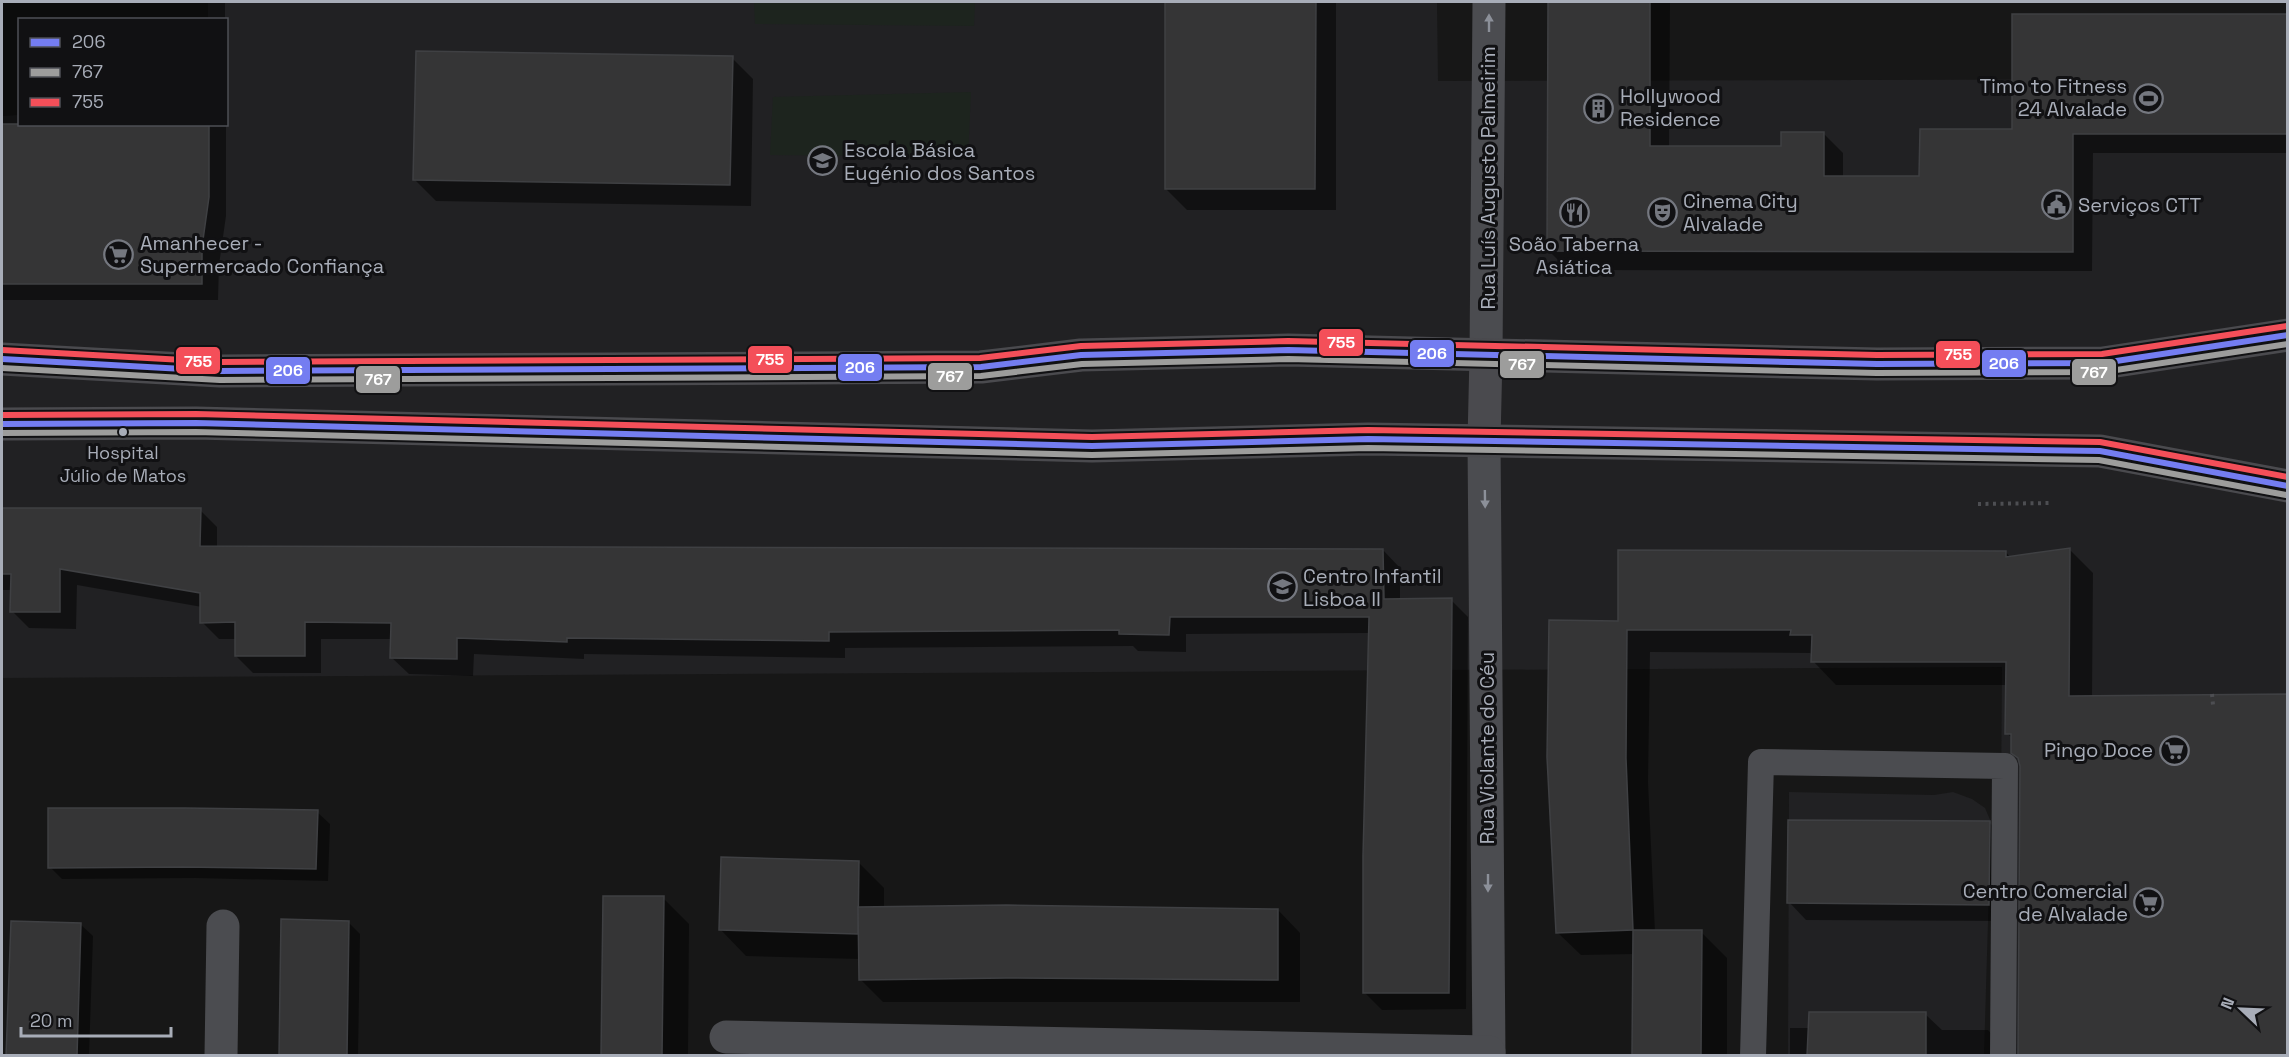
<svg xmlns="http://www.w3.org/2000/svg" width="2289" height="1057" font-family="'Space Grotesk',sans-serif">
<rect width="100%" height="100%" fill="#171717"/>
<g fill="#212123">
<polygon points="208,2 1437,2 1438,81 2287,79 2287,1055 1999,1055 2002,667 2,678 2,116 19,115 20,124 226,124 226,20 208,19"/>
<polygon points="1789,792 1934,795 1953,792 1972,799 1985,808 1991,822 1984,1055 1788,1056"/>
</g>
<g fill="#1d241e">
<polygon points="754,2 975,2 974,26 755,24"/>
<polygon points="971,92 968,157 770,155 773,97"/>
</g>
<g fill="#0007">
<polygon points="2,2 225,2 225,20 20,20 20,124 226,124 226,216 219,265 218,300 2,300"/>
<polygon points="1167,2 1336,2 1336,210 1187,210 1166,189"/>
<polygon points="1550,2 1670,2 1669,148 1782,147 1823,133 1843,153 1843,178 1921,177 2288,16 2288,153 2093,153 2092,271 1568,270 1548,250"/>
<polygon points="732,58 753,79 751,206 436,201 415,180"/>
<polygon points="2,509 200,510 217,527 217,547 1383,550 1400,568 1400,600 1451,600 1468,617 1466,1009 1382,1010 1365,993 1370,633 1186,634 1186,652 1138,651 1133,646 845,648 845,658 584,654 584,659 474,654 473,676 409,674 391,657 392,639 321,639 321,673 253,673 236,656 236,639 219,639 202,622 202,607 77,585 76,629 29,628 12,611 12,590 2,590"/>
<polygon points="2070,550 2093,573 2092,697 2022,766 2013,739 2007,733 2007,685 1836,685 1813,661 1813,655 1810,653 1650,652 1648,782 1655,932 1701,932 1727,958 1727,1056 1634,1056 1635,954 1581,955 1557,932 1619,622 2006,552 2011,558"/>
<polygon points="317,812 330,824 328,881 195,878 62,879 50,867"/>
<polygon points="1989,822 2006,840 2006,921 1806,920 1789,902"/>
<polygon points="858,862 884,888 884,908 1278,910 1300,933 1300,1002 883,1002 860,979 860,959 746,956 720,929"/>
<polygon points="663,898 689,924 688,1056 602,1056"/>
<polygon points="348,922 360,934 358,1056 280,1056"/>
<polygon points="80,924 93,936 89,1056 7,1056"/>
<polygon points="1925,1014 1942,1030 1988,1030 2011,1056 1790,1056 1790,1028 1809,1028"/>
</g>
<g fill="#353536" stroke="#3f4043" stroke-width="1.5">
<polygon points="1165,2 1316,2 1315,189 1165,189"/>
<polygon points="1548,2 1650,2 1650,146 1781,146 1781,132 1824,132 1824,176 1919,176 1920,129 2012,129 2012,14 2288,14 2288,134 2073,134 2073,252 1547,251"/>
<polygon points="416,51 733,56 730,185 413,180"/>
<polygon points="2,124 209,124 209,197 202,247 202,284 2,284"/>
<polygon points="2,508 201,508 200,546 1383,549 1384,599 1452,598 1449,993 1363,993 1363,856 1369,617 1170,617 1169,635 1119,634 1119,630 829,632 829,641 567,638 567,642 457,638 457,659 390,658 391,623 305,622 305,656 235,656 235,622 200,623 200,593 60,569 60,612 10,612 11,574 2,574"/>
<polygon points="2070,548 2069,696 2288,694 2288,1056 2018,1056 2020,766 2018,758 2011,753 2011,734 2005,734 2006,662 1811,662 1812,635 1790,635 1791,630 1627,630 1626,758 1633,930 1556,933 1547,757 1549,620 1618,621 1618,550 2006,551 2006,557"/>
<polygon points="48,808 184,808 318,810 316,869 182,867 48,868"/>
<polygon points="1788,820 1990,821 1989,905 1787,903"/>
<polygon points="721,857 859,861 858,934 719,930"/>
<polygon points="603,896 664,896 662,1056 601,1056"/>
<polygon points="1007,905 1278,909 1278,980 1007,978 859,980 858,907"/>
<polygon points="281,919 349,921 347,1056 279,1056"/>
<polygon points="11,921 81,923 77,1056 6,1056"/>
<polygon points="1633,930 1702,930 1701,1056 1632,1056"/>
<polygon points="1809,1012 1926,1012 1926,1056 1807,1056"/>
</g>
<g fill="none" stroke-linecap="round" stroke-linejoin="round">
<g stroke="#4d4e52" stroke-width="4" stroke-dasharray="3 4.5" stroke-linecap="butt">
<polyline points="1978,504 2051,503"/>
<polyline points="2212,694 2213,705"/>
</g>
<polyline stroke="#4b4c50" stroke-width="26" points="1753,1056 1761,762 2005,766 2003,1056"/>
<g stroke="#4b4c50" stroke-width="33">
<polyline points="1486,355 1489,2"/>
<polyline points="1484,441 1489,1056"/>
<polyline points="726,1037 1489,1052"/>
<polyline points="221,1056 223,926"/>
</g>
<g stroke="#4a4a4e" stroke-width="33">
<polyline points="2,359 220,371 981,367 1081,355 1288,350 1877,364 2103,363 2288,335"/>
<polyline points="2,424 196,423 1092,446 1368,439 2100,451 2288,486"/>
<polyline points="1484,441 1486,355"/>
</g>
<defs>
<g id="bus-1">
<polyline points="2,359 220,371 981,367 1081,355 1288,350 1877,364 2103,363 2288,335"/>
<polyline points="2,424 196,423 1092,446 1368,439 2100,451 2288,486"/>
</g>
<g id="bus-2">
<polyline points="2,368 220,380 981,376 1082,364 1288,359 1877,373 2103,372 2288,344"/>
<polyline points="2,433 196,432 1092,455 1368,448 2099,460 2286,495"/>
</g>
<g id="bus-3">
<polyline points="2,350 220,362 980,358 1081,346 1288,341 1877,355 2102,354 2287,326"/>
<polyline points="2,415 196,414 1092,437 1368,430 2100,442 2288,477"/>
</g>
</defs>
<use href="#bus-1" stroke="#111113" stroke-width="10"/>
<use href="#bus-2" stroke="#111113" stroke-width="10"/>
<use href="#bus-3" stroke="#111113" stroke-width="10"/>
<use href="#bus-1" stroke="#747df1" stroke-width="6"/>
<use href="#bus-2" stroke="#9d9d9c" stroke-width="6"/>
<use href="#bus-3" stroke="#f44f59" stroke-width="6"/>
</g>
<defs><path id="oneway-solid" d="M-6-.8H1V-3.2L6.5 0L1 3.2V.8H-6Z" transform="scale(1.5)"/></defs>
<g fill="#8c9099">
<use href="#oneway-solid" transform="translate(1489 23) rotate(-90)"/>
<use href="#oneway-solid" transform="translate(1485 499) rotate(89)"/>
<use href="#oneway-solid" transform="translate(1488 883) rotate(90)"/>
</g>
<defs>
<symbol id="stadium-ring" viewBox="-11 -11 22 22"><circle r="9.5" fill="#111113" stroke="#757880" stroke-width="1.5"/><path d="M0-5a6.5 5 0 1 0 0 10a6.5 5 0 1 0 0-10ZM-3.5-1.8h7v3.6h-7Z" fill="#757880"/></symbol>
<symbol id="building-ring" viewBox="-11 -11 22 22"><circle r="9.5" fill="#111113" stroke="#757880" stroke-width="1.5"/><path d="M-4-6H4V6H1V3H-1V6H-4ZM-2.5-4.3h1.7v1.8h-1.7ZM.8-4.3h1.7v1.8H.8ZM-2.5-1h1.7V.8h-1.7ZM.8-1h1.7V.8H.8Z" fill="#757880"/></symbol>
<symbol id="school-ring" viewBox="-11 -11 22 22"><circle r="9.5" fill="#111113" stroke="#757880" stroke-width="1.5"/><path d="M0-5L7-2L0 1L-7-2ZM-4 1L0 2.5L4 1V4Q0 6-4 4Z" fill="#757880"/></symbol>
<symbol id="civic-ring" viewBox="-11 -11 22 22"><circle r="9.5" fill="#111113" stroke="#757880" stroke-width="1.5"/><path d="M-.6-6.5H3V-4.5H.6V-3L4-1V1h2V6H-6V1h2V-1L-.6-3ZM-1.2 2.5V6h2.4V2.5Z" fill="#757880"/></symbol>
<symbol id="theatre-ring" viewBox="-11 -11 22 22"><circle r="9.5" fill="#111113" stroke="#757880" stroke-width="1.5"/><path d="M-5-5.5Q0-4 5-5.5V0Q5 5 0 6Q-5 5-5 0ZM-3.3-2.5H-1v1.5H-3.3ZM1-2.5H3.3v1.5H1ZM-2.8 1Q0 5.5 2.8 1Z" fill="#757880"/></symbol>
<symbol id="restaurant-ring" viewBox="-11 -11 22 22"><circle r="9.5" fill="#111113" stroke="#757880" stroke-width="1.5"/><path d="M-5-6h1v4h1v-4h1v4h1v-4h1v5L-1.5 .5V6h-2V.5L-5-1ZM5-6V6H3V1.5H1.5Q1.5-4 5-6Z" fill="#757880"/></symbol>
<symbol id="supermarket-ring" viewBox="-11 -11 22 22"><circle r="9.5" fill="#111113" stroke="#757880" stroke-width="1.5"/><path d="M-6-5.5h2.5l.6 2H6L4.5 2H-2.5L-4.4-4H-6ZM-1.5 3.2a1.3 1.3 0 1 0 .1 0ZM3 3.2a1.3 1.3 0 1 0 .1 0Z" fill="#757880"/></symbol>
</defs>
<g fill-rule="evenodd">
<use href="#stadium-ring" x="2132" y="82" width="33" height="33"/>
<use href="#building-ring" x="1582" y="92" width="33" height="33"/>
<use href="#school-ring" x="806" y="144" width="33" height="33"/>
<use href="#civic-ring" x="2040" y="188" width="33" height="33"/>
<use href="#theatre-ring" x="1646" y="196" width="33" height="33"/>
<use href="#restaurant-ring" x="1558" y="196" width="33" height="33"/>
<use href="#supermarket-ring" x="102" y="238" width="33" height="33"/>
<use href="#school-ring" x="1266" y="570" width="33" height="33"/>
<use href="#supermarket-ring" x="2158" y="734" width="33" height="33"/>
<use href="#supermarket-ring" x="2132" y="886" width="33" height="33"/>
</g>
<circle fill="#a8adb8" stroke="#111113" stroke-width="2" cx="123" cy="432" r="5"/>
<g text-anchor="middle" stroke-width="6" stroke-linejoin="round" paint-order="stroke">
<g font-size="18" fill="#a8adb8" stroke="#111113">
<text x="123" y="459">Hospital<tspan x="123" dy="23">Júlio de Matos</tspan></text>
</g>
<g font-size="20" fill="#a8adb8" stroke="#111113" text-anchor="start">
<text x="2127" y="93" text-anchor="end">Timo to Fitness<tspan x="2127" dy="23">24 Alvalade</tspan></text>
<text x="1620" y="103">Hollywood<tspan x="1620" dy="23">Residence</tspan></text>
<text x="844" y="157">Escola Básica<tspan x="844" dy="23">Eugénio dos Santos</tspan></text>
<text x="1683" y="208">Cinema City<tspan x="1683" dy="23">Alvalade</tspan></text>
<text x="2078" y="212">Serviços CTT</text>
<text x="140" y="250">Amanhecer -<tspan x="140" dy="23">Supermercado Confiança</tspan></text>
<text x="1574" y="251" text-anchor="middle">Soão Taberna<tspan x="1574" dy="23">Asiática</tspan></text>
<text x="1303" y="583">Centro Infantil<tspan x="1303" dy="23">Lisboa II</tspan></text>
<text x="2153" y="757" text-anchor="end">Pingo Doce</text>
<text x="2128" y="898" text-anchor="end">Centro Comercial<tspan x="2128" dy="23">de Alvalade</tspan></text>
</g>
<g font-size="20" fill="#a8adb8" stroke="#111113">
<text transform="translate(1488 178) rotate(-90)" y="7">Rua Luís Augusto Palmeirim</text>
<text transform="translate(1487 748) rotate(-90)" y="7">Rua Violante do Céu</text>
</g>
</g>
<g stroke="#111113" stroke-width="2">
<rect x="1318" y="328" width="46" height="29" rx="6" fill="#f44f59"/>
<rect x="1409" y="339" width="46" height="29" rx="6" fill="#747df1"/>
<rect x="1935" y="340" width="46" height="29" rx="6" fill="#f44f59"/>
<rect x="747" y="345" width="46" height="29" rx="6" fill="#f44f59"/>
<rect x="175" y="346" width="46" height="29" rx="6" fill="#f44f59"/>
<rect x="1981" y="349" width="46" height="29" rx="6" fill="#747df1"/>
<rect x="1499" y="350" width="46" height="29" rx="6" fill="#9d9d9c"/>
<rect x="837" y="353" width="46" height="29" rx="6" fill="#747df1"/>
<rect x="265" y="356" width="46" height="29" rx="6" fill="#747df1"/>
<rect x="2071" y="358" width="46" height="28" rx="6" fill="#9d9d9c"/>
<rect x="927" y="362" width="46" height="29" rx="6" fill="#9d9d9c"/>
<rect x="355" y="365" width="46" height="29" rx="6" fill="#9d9d9c"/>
</g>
<g font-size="16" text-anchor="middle" font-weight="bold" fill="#fff">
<text x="1341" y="348">755</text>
<text x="1432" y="359">206</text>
<text x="1958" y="360">755</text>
<text x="770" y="365">755</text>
<text x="198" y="367">755</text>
<text x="2004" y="369">206</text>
<text x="1522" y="370">767</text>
<text x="860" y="373">206</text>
<text x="288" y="376">206</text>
<text x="2094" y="378">767</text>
<text x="950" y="382">767</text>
<text x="378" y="385">767</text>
</g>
<rect width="2289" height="1057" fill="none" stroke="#a8adb8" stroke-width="6"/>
<rect x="18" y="18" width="210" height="108" fill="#111113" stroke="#4d4f55" stroke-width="1.5"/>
<rect x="30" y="38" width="30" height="9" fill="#747df1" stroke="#4d4f55" stroke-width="1.5"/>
<text x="72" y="48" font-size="18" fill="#a8adb8">206</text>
<rect x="30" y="68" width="30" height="9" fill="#9d9d9c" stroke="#4d4f55" stroke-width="1.5"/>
<text x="72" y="78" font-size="18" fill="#a8adb8">767</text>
<rect x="30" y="98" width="30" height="9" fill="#f44f59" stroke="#4d4f55" stroke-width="1.5"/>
<text x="72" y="108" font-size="18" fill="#a8adb8">755</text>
<g transform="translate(2241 1009) rotate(293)" stroke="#111113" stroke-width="4.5" paint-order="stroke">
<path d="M0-4.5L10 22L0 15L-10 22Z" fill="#a8adb8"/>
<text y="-9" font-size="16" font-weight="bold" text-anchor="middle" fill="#a8adb8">N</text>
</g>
<path d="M21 1027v9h150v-9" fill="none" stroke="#a8adb8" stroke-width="3"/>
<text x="30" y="1027" font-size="18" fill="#a8adb8" stroke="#111113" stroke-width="4.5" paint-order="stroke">20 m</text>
</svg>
